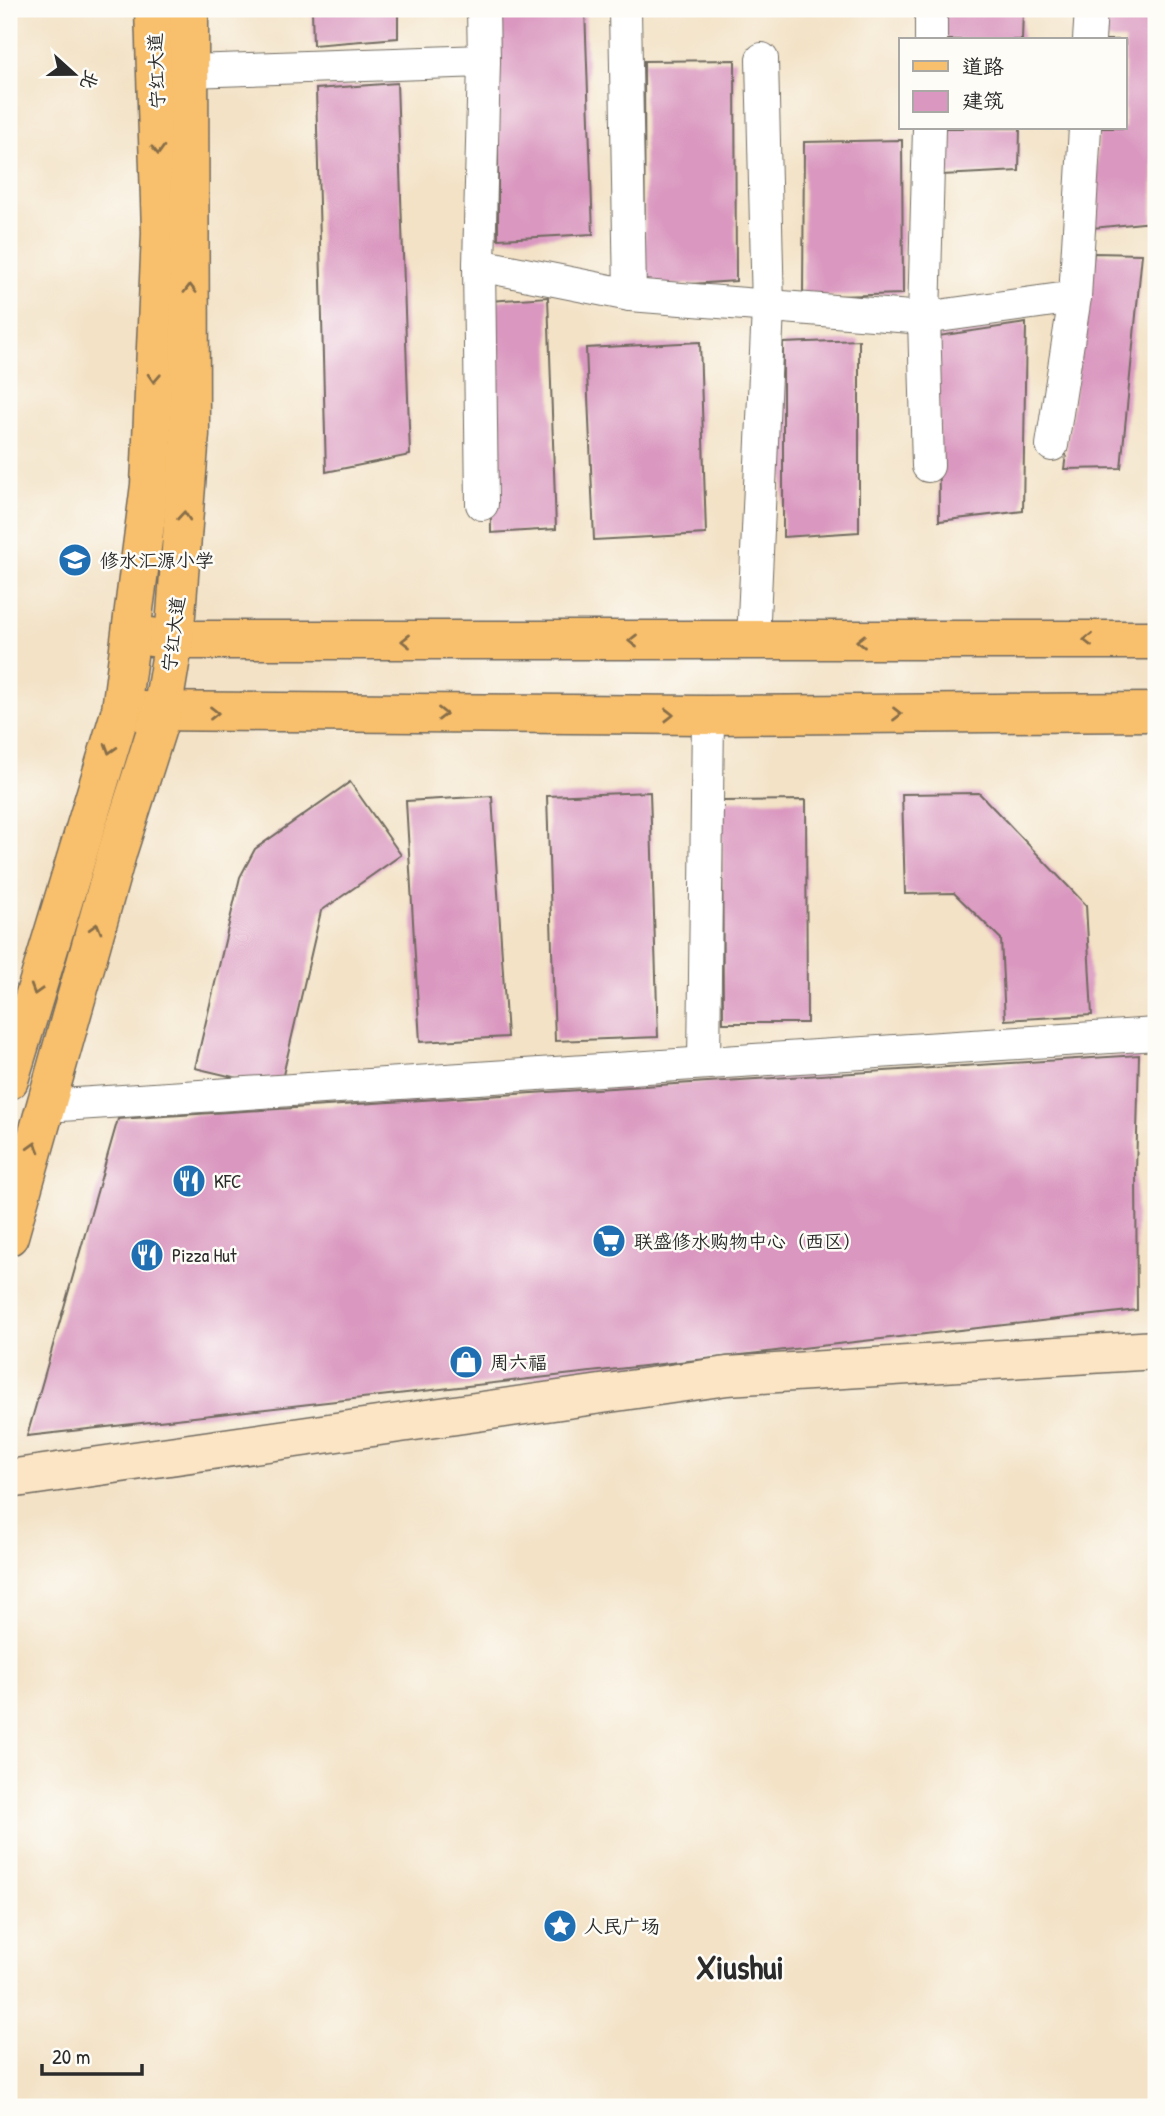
<svg xmlns="http://www.w3.org/2000/svg" width="1165" height="2116" font-family="'Patrick Hand','LXGW WenKai TC',sans-serif">
<rect width="100%" height="100%" fill="#fdfcf7"/>
<filter id="ink" filterUnits="userSpaceOnUse"><feTurbulence type="fractalNoise" baseFrequency=".0143" numOctaves="2"/><feDisplacementMap in="SourceGraphic" scale="14" xChannelSelector="R" yChannelSelector="G"/><feConvolveMatrix kernelMatrix="1 2 1 2 8 2 1 2 1" color-interpolation-filters="sRGB"/></filter>
<filter id="wash" filterUnits="userSpaceOnUse"><feTurbulence type="fractalNoise" baseFrequency=".00686" numOctaves="4" result="noise"/><feDisplacementMap in="SourceGraphic" scale="28" xChannelSelector="R" yChannelSelector="G"/><feGaussianBlur stdDeviation="1.57" result="paint"/><feColorMatrix in="noise" values="0 0 0 0 0 0 0 0 0 0 0 0 0 0 0 0 0 1.4 0 .05"/><feComposite in="paint" operator="in"/></filter>
<g filter="url(#wash)">
<rect width="100%" height="100%" fill="#f3e2c6"/>
<g id="blocks">
<g fill="#da98c0">
<polygon points="312,9 398,9 398,38 313,45"/>
<polygon points="498,9 585,9 593,234 498,239"/>
<polygon points="945,9 1023,9 1022,40 944,40"/>
<polygon points="1106,9 1156,9 1152,222 1093,228 1099,128 1125,128 1125,40 1104,40"/>
<polygon points="735,60 736,281 645,287 644,61"/>
<polygon points="397,83 410,455 326,472 316,89"/>
<polygon points="942,128 1020,128 1019,171 942,175"/>
<polygon points="902,140 903,294 803,297 804,142"/>
<polygon points="1094,253 1142,254 1121,468 1064,469"/>
<polygon points="548,297 556,529 491,533 489,301"/>
<polygon points="1026,323 1023,511 939,521 938,336"/>
<polygon points="859,340 859,532 783,537 783,343"/>
<polygon points="700,342 706,534 594,540 586,348"/>
<polygon points="350,782 401,855 321,911 280,1088 195,1068 240,877 255,849"/>
<polygon points="650,792 658,1037 555,1041 547,796"/>
<polygon points="979,793 1086,905 1092,1015 1005,1020 1001,939 954,893 905,894 902,794"/>
<polygon points="492,796 507,1037 420,1042 406,801"/>
<polygon points="806,800 807,1023 723,1023 722,801"/>
<polygon points="1139,1055 1136,1173 1137,1310 27,1436 118,1119"/>
</g>
</g>
</g>
<g filter="url(#ink)">
<use href="#blocks" fill-opacity="0" stroke="#716b61" stroke-width="2"/>
<g fill="none" stroke-linecap="round" stroke-linejoin="round">
<defs>
<g id="street">
<polyline points="483,9 484,61 479,265 630,295 924,318 1075,297 1085,128"/>
<polyline points="625,9 630,295"/>
<polyline points="931,40 931,18"/>
<polyline points="1089,40 1091,9"/>
<polyline points="189,71 484,61"/>
<polyline points="479,265 482,504"/>
<polyline points="1052,445 1075,297"/>
<polyline points="928,466 924,318 929,128"/>
<polyline points="753,641 768,308 762,59"/>
<polyline points="704,1063 708,715"/>
<polyline points="46,1106 1156,1034"/>
</g>
<polyline id="secondary" points="9,1479 727,1376 1156,1350"/>
<g id="primary">
<polyline points="151,637 174,640 1156,640"/>
<polyline points="138,711 708,715 1156,712"/>
<polyline points="9,1080 121,710 150,485 161,233 154,9"/>
<polyline points="9,1236 118,850 162,712 174,640 190,434 189,9"/>
</g>
</defs>
<use href="#street" stroke="#716b61" stroke-width="34"/>
<use href="#secondary" stroke="#716b61" stroke-width="41"/>
<use href="#primary" stroke="#716b61" stroke-width="41"/>
<use href="#street" stroke="#fff" stroke-width="32"/>
<use href="#secondary" stroke="#fce5c4" stroke-width="38"/>
<use href="#primary" stroke="#f8bf6c" stroke-width="38"/>
</g>
<defs><path id="oneway-chevron" d="M-2-3.5L2.5 0L-2 3.5" fill="none" stroke-width="1.6" stroke-linecap="round" stroke-linejoin="round" transform="scale(1.75)"/></defs>
<g stroke="#876e48">
<use href="#oneway-chevron" transform="translate(158 150) rotate(88)"/>
<use href="#oneway-chevron" transform="translate(190 289) rotate(-90)"/>
<use href="#oneway-chevron" transform="translate(154 378) rotate(93)"/>
<use href="#oneway-chevron" transform="translate(184 516) rotate(-85)"/>
<use href="#oneway-chevron" transform="translate(1088 640) rotate(180)"/>
<use href="#oneway-chevron" transform="translate(406 641) rotate(-180)"/>
<use href="#oneway-chevron" transform="translate(633 641) rotate(-180)"/>
<use href="#oneway-chevron" transform="translate(861 641) rotate(180)"/>
<use href="#oneway-chevron" transform="translate(214 713)"/>
<use href="#oneway-chevron" transform="translate(442 714)"/>
<use href="#oneway-chevron" transform="translate(897 714)"/>
<use href="#oneway-chevron" transform="translate(669 715)"/>
<use href="#oneway-chevron" transform="translate(110 749) rotate(107)"/>
<use href="#oneway-chevron" transform="translate(96 928) rotate(-74)"/>
<use href="#oneway-chevron" transform="translate(36 990) rotate(107)"/>
<use href="#oneway-chevron" transform="translate(34 1147) rotate(-74)"/>
</g>
</g>
<defs>
<symbol id="school-disc" viewBox="-11 -11 22 22"><circle r="9.5" fill="#1f6fb2" stroke="#fdfcf7"/><path d="M0-5L7-2L0 1L-7-2ZM-4 1L0 2.5L4 1V4Q0 6-4 4Z" fill="#fff"/></symbol>
<symbol id="restaurant-disc" viewBox="-11 -11 22 22"><circle r="9.5" fill="#1f6fb2" stroke="#fdfcf7"/><path d="M-5-6h1v4h1v-4h1v4h1v-4h1v5L-1.5 .5V6h-2V.5L-5-1ZM5-6V6H3V1.5H1.5Q1.5-4 5-6Z" fill="#fff"/></symbol>
<symbol id="supermarket-disc" viewBox="-11 -11 22 22"><circle r="9.5" fill="#1f6fb2" stroke="#fdfcf7"/><path d="M-6-5.5h2.5l.6 2H6L4.5 2H-2.5L-4.4-4H-6ZM-1.5 3.2a1.3 1.3 0 1 0 .1 0ZM3 3.2a1.3 1.3 0 1 0 .1 0Z" fill="#fff"/></symbol>
<symbol id="shop-disc" viewBox="-11 -11 22 22"><circle r="9.5" fill="#1f6fb2" stroke="#fdfcf7"/><path d="M-5-2.5h2.3a2.7 3.5 0 0 1 5.4 0H5L5.5 6h-11ZM-1.5-2.5h3a1.5 2.3 0 0 0-3 0Z" fill="#fff"/></symbol>
<symbol id="sight-disc" viewBox="-11 -11 22 22"><circle r="9.5" fill="#1f6fb2" stroke="#fdfcf7"/><path d="M0-6L1.8-2.2L6-1.7L2.9 1.2L3.7 5.4L0 3.3L-3.7 5.4L-2.9 1.2L-6-1.7L-1.8-2.2Z" fill="#fff"/></symbol>
</defs>
<g fill-rule="evenodd">
<use href="#school-disc" x="56" y="541" width="38" height="38"/>
<use href="#restaurant-disc" x="170" y="1162" width="38" height="38"/>
<use href="#supermarket-disc" x="590" y="1222" width="38" height="38"/>
<use href="#restaurant-disc" x="128" y="1236" width="38" height="38"/>
<use href="#shop-disc" x="447" y="1343" width="38" height="38"/>
<use href="#sight-disc" x="541" y="1907" width="38" height="38"/>
</g>
<g text-anchor="middle" stroke-width="5" stroke-linejoin="round" paint-order="stroke">
<g font-size="19" fill="#2b2b2b" stroke="#fdfcf7">
<text transform="translate(156 71) rotate(-92)" y="7">宁红大道</text>
<text transform="translate(173 634) rotate(-83)" y="7">宁红大道</text>
</g>
<g font-size="19" fill="#2b2b2b" stroke="#fdfcf7" text-anchor="start">
<text x="100" y="567">修水汇源小学</text>
<text x="214" y="1188">KFC</text>
<text x="634" y="1248">联盛修水购物中心（西区）</text>
<text x="172" y="1262">Pizza Hut</text>
<text x="490" y="1369">周六福</text>
<text x="584" y="1933">人民广场</text>
</g>
<g font-size="33" font-weight="bold" fill="#2b2b2b" stroke="#fdfcf7">
<text x="740" y="1979">Xiushui</text>
</g>
</g>
<rect width="1165" height="2116" fill="none" stroke="#fdfcf7" stroke-width="35"/>
<rect x="899" y="38" width="228" height="91" fill="#fdfcf7" stroke="#a9a8a5" stroke-width="2"/>
<rect x="913" y="61" width="35" height="10" fill="#f8bf6c" stroke="#a9a8a5" stroke-width="2"/>
<text x="962" y="74" font-size="21" fill="#2b2b2b">道路</text>
<rect x="913" y="91" width="35" height="21" fill="#da98c0" stroke="#a9a8a5" stroke-width="2"/>
<text x="962" y="108" font-size="21" fill="#2b2b2b">建筑</text>
<g transform="translate(74 74) rotate(111)" stroke="#fdfcf7" stroke-width="5" paint-order="stroke">
<path d="M0-5L12 26L0 18L-12 26Z" fill="#2b2b2b"/>
<text y="-10" font-size="19" font-weight="bold" text-anchor="middle" fill="#2b2b2b">北</text>
</g>
<path d="M42 2064v10h100v-10" fill="none" stroke="#2b2b2b" stroke-width="3.5"/>
<text x="52" y="2064" font-size="21" fill="#2b2b2b" stroke="#fdfcf7" stroke-width="5" paint-order="stroke">20 m</text>
</svg>
